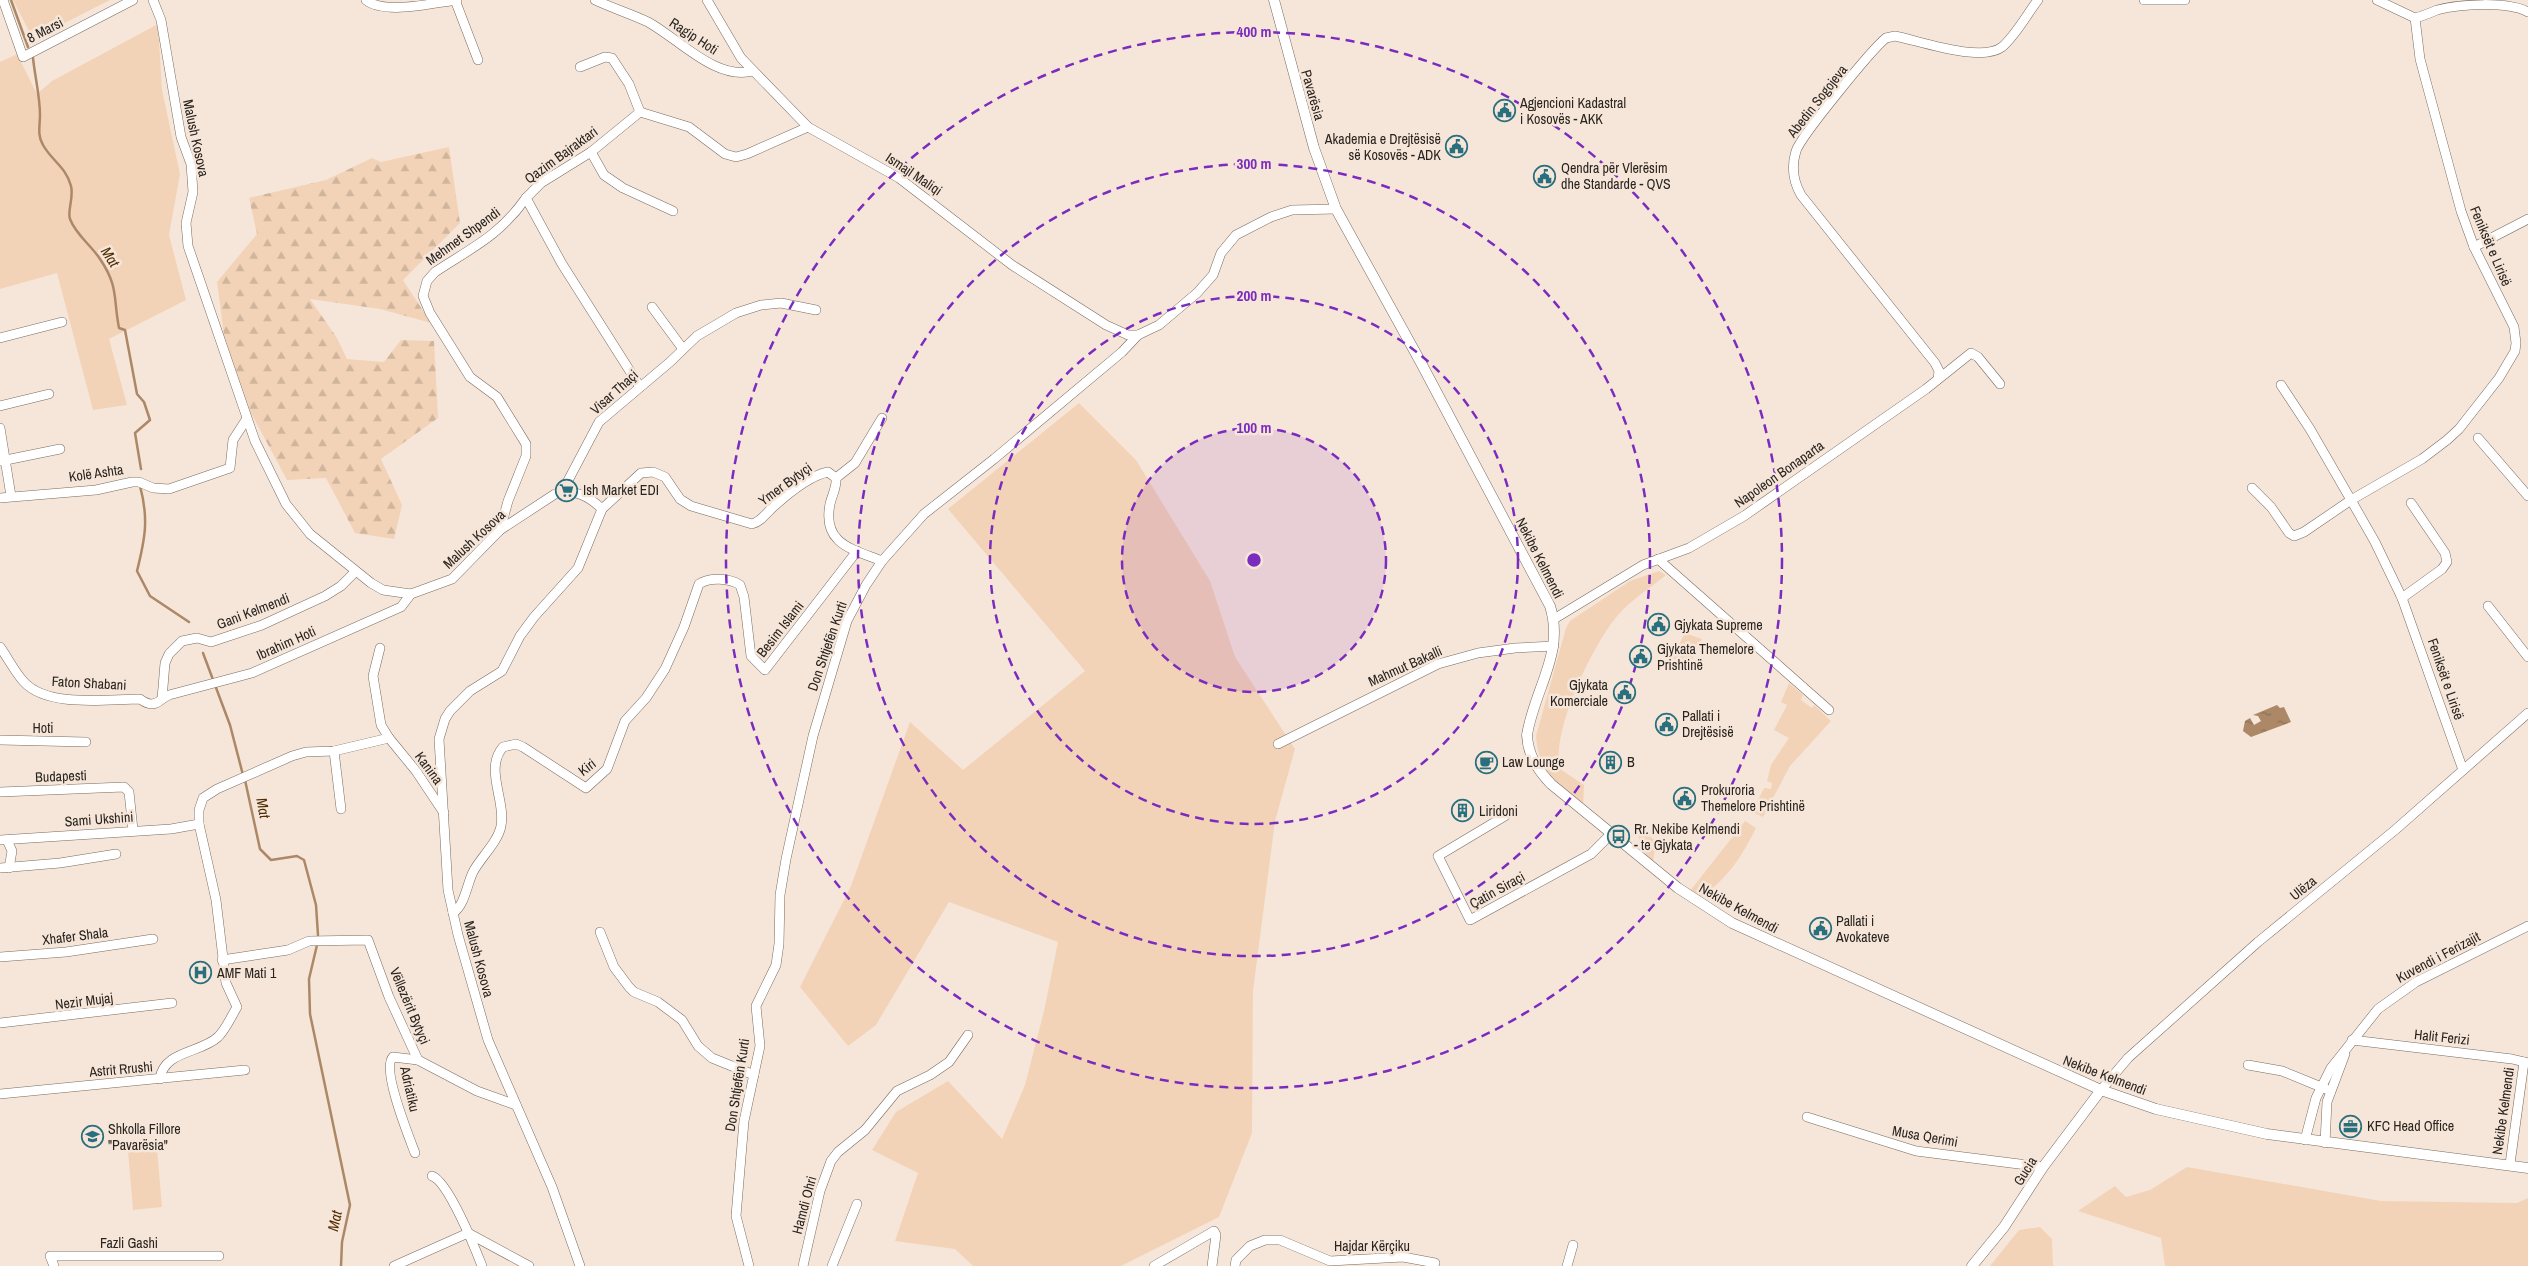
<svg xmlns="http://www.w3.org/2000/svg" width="2528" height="1266" font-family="'Archivo Narrow',sans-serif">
<defs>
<pattern id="forest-firs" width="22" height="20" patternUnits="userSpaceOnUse" patternTransform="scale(1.25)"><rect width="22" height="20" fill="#f3d3b7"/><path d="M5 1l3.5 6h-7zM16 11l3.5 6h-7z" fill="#d0b59d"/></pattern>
<pattern id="water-ripples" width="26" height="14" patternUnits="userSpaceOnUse" patternTransform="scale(1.25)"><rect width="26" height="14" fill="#ac8867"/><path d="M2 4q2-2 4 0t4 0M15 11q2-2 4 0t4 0" fill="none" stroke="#8c6f54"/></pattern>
</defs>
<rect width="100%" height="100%" fill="#f6e6d9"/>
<g fill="#f3d3b7">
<polygon points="13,0 110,0 33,39"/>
<polygon points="158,24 162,90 180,174 169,235 186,300 109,339 127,405 93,410 57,273 0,289 0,62 17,54 37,94 52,81"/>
<polygon points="1079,403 1136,460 1210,581 1235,657 1295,749 1275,821 1253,991 1252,1133 1219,1217 1121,1266 973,1266 955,1249 895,1241 918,1173 872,1150 896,1112 948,1081 1002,1139 1025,1085 1044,1011 1058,942 949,902 876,1025 848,1046 800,987 851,886 910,722 963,770 1085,671 948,509"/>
<path d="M1659,571L1666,575C1650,588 1631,600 1618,615C1593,644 1551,731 1560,769L1584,785L1583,808C1558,786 1538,771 1536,736L1566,628L1570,621L1630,581Z"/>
<polygon points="1685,633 1702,639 1689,666 1672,658"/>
<polygon points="1789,683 1803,695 1801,700 1812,708 1814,705 1831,721 1790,766 1763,817 1752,812 1764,788 1771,789 1772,783 1767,781 1771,765 1789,738 1774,730 1787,705 1781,702"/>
<path d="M1745,821L1756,828C1742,856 1727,880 1700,897L1690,891Z"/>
<polygon points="1638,828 1656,841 1653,863 1648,859 1636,831"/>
<polygon points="157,1148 162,1207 133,1210 128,1151"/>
<polygon points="2187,1167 2381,1201 2517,1203 2528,1198 2528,1266 2165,1266 2161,1238 2078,1211 2115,1186 2126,1197 2150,1190"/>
<polygon points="2040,1227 2052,1239 2053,1266 1990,1266 2019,1230"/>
</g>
<polygon fill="url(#forest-firs)" points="449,147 460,223 403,280 431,323 380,309 310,299 337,338 347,359 384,362 401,340 434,341 438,418 381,459 402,505 394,539 355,533 326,478 287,480 251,413 224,335 217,282 257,234 249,198 326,180 372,158 381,162"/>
<polygon fill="url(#water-ripples)" points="2277,705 2280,708 2284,707 2291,722 2251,737 2243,731 2245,721 2250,718 2254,725 2261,721 2258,716 2253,715"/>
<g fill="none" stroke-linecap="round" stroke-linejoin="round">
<g stroke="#ac8867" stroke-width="2.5">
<polyline points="11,0 28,47"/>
<path d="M33,58C35,77 40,97 40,115C40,126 37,135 43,145C52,161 66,167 71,186C74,198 67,211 70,219C76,235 91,245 100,259C119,287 113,298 119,328L125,330L137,394L144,402L150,420L135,433L141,469"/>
<path d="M140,486C149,519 145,539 137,571L150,596L189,622"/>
<polyline points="203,653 230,725 243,775"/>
<polyline points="245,780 260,849 271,860 297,856 304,860 316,905 318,935"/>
<polyline points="317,945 309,979 310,1014 350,1205 342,1242 341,1266"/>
</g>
<defs>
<g id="minor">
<polyline points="3,0 23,57 133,0"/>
<path d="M153,0L161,20L181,137L191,164L193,192L186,223L188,246L255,441L286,504L310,534L371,583L383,590L411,594L452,579L500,530L555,494C572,487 590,497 602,509"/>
<path d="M366,0C384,15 434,3 457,0"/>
<polyline points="455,0 478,60"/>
<path d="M595,0C612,8 631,14 648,22C679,39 716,81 753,71"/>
<polyline points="707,0 741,58 808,127 899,178 1012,265 1106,325 1128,335 1138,335"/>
<polyline points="2144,0 2185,0"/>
<path d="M2377,0L2415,18C2423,16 2430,13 2437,10C2460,4 2507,1 2528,12"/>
<polyline points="2415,18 2420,59 2461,211 2474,247 2514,327 2516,343 2515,351 2499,378 2459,429 2447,440 2422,459 2351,500 2375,542 2402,598 2463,770"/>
<polyline points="580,67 605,57 612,58 629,84 640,112"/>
<polyline points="591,152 604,175 623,188 673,211"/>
<polyline points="2474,247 2528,219"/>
<polyline points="652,307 683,349"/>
<polyline points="0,338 62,322"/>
<path d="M1938,379L1939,371L1935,363L1801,195C1793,181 1791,167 1796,151C1801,136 1872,49 1886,38L1895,36C1920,41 1981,63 2002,47C2016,35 2027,14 2038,0"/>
<polyline points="640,387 562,264 526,198 541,183 591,152 640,112 689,127 725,154 736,157 747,154 808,127"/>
<polyline points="0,406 49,394"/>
<polyline points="0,428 11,496"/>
<polyline points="2478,438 2528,496"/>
<polyline points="1,461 60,449"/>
<polyline points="2252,488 2271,507 2289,533 2294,536 2304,532 2351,500 2310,429 2281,385"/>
<polyline points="562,492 599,422 670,362 697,336 736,313 761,305 781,303 816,310"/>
<polyline points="0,498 96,490 132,482 139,482 153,488 169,489 230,468 233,440 246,420"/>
<path d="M500,530L508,501L526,456V444L497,397L470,377L430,313L423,296L427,281L435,272C473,247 499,236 526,198"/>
<polyline points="1658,559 1829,710"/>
<path d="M882,561C852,549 822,544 830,504C832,495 837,487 836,478L855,463L882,418"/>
<polyline points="2402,598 2442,569 2447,562 2445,553 2411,503"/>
<polyline points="2488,606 2528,657"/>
<polyline points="1554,619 1643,565 1689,548 1744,516 1926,389 1971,353 1978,357 2000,384"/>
<path d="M0,647C8,658 14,671 24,682C48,708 107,699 140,699C148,705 155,706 162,699L165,663L169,654L182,641L197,638L211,642L262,625L325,596L341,586L355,572"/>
<polyline points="380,648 373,676 381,725 389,738 416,771 444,813"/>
<polyline points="162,699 169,695 252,673 401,607 411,594"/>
<polyline points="0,740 86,742"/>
<polyline points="1278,744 1438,664 1478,653 1515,648 1554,646"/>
<polyline points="334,751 341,809"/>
<polyline points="0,792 124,787 129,792 133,830"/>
<polyline points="1505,816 1438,856 1470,920 1591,854 1611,834"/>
<polyline points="0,840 171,829 199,824"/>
<polyline points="7,840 12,851 9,868"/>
<polyline points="0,868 60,863 116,854"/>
<path d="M453,913C465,905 467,884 473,872C481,857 498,842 501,826C506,800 484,769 503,747L516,744L523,747L586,788L607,769L625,721L646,698L665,669L684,627L699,584C709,577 730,578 740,585L744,597L751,656L765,670L857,551"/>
<polyline points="600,932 614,967 629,987 634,992 658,1002 682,1020 698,1046 712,1058 754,1075"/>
<polyline points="0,957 66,952 153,939"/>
<polyline points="222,960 288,950 309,941 368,940 389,997 418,1060 477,1091 516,1105"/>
<polyline points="0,1023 172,1003"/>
<polyline points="2352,1040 2512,1059 2528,1063"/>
<polyline points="2248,1065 2282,1071 2326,1089"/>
<path d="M160,1079C163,1051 201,1053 218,1037C226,1029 231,1017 237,1007L226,983L216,900L199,824V810L203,798L217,789L292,756L306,752L334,751L389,738"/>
<polyline points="2101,1090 2128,1058 2258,942 2395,830 2528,713"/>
<polyline points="0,1094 245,1070"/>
<polyline points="1807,1117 1916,1151 2043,1167"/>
<polyline points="2305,1140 2316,1098 2331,1068 2378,1009 2416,982 2528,926"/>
<polyline points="2325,1143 2327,1102 2345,1054"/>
<path d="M415,1153C409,1137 381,1068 393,1057L418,1060"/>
<polyline points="2510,1164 2524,1062"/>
<path d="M432,1176C448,1181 475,1248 482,1266"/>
<polyline points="54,1266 50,1256 219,1256"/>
<polyline points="394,1266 468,1233 529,1266"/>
<path d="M580,1266L552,1187L488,1040L458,935L448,890L439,739L445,719L450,711L470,691L502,671L520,636L534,617L578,568L602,509L641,473L653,472L665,477L680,499L691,506L752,524C760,522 765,515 771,509C785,496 808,476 828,472L836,478"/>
<polyline points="749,1266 736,1216 744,1121 760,1046 756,1006 776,965 779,944 780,895 786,859 813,736 847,621 866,585 882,561 924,514 994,459 1122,352 1138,335 1159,325 1197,293 1213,275 1221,253 1236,235 1271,217 1292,210 1336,209"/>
<polyline points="803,1266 820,1191 831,1161 838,1152 865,1130 897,1091 930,1075 949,1062 968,1035"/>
<polyline points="832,1266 857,1204"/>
<polyline points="1154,1266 1214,1231 1216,1235 1212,1266"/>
<polyline points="1235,1266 1236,1260 1250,1246 1265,1240 1280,1240 1330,1261 1403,1257 1435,1263"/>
<polyline points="1567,1266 1573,1245"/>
</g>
<g id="tertiary">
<path d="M1274,0L1314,148L1336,209L1420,361L1550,606C1565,653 1534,690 1527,735C1528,755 1537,769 1551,784L1678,888L1732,923L2101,1090L2156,1109L2267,1134L2528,1168"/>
<polyline points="1972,1266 2004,1227 2043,1167 2101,1090"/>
</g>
</defs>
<use href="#minor" stroke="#786b5f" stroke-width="10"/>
<use href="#tertiary" stroke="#786b5f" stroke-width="11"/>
<use href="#minor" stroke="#fff" stroke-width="9"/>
<use href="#tertiary" stroke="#fff" stroke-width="10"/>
</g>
<circle cx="1254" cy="560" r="132" fill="#7b2cbf" fill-opacity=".12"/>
<g fill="none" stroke="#7b2cbf" stroke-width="2.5" stroke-dasharray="9 6">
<circle cx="1254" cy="560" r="132"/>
<circle cx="1254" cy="560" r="264"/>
<circle cx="1254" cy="560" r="396"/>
<circle cx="1254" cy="560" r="528"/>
</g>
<defs>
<symbol id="civic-ring" viewBox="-11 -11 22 22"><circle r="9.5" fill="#f6e6d9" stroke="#296f7d" stroke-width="1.5"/><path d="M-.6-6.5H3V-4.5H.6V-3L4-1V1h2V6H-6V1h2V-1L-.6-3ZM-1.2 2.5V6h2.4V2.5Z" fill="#296f7d"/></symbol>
<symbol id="supermarket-ring" viewBox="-11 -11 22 22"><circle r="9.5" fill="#f6e6d9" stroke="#296f7d" stroke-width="1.5"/><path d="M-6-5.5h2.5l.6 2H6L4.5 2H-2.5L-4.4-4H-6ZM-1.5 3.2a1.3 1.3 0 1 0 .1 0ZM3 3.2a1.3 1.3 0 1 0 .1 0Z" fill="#296f7d"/></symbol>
<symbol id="cafe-ring" viewBox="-11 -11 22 22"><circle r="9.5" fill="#f6e6d9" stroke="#296f7d" stroke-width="1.5"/><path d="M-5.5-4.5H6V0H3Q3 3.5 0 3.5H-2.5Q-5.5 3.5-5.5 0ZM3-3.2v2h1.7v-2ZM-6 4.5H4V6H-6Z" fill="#296f7d"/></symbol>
<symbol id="building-ring" viewBox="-11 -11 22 22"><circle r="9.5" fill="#f6e6d9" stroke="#296f7d" stroke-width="1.5"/><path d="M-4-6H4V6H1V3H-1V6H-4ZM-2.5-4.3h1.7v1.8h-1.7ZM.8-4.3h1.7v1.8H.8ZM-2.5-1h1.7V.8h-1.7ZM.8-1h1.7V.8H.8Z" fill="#296f7d"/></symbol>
<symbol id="bus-ring" viewBox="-11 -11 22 22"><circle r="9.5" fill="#f6e6d9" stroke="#296f7d" stroke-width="1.5"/><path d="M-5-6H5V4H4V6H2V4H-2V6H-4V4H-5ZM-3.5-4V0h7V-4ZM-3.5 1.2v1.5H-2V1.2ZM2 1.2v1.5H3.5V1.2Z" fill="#296f7d"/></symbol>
<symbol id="hospital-ring" viewBox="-11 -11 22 22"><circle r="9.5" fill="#f6e6d9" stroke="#296f7d" stroke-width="1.5"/><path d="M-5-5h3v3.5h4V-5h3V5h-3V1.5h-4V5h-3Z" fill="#296f7d"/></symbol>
<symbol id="office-ring" viewBox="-11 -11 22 22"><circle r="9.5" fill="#f6e6d9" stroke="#296f7d" stroke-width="1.5"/><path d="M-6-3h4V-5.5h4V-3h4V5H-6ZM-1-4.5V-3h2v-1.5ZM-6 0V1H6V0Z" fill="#296f7d"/></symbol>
<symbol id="school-ring" viewBox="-11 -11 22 22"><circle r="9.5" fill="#f6e6d9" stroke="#296f7d" stroke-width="1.5"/><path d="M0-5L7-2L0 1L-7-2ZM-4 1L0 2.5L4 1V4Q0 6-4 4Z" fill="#296f7d"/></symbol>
</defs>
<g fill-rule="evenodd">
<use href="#civic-ring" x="1492" y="98" width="25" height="25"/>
<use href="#civic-ring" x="1444" y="134" width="25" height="25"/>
<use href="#civic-ring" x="1532" y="164" width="25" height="25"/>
<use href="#supermarket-ring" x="554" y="478" width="25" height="25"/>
<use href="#civic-ring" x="1646" y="612" width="25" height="25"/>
<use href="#civic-ring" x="1628" y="644" width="25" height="25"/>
<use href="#civic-ring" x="1612" y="680" width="25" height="25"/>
<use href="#civic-ring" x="1654" y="712" width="25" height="25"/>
<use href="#cafe-ring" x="1474" y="750" width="25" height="25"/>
<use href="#building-ring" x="1598" y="750" width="25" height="25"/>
<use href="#civic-ring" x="1672" y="786" width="25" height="25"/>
<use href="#building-ring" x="1450" y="798" width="25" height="25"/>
<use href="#bus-ring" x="1606" y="824" width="25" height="25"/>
<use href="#civic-ring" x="1808" y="916" width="25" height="25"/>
<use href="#hospital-ring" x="188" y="960" width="25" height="25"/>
<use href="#office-ring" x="2338" y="1114" width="25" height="25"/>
<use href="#school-ring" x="80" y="1124" width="25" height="25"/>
</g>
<g text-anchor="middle" stroke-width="5" stroke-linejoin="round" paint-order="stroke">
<g font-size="14" fill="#2a241f" stroke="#f6e6d9">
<text transform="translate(45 30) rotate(-27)" y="5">8 Marsi</text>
<text transform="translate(694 36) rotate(33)" y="5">Ragip Hoti</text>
<text transform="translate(1313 95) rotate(74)" y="5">Pavarësia</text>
<text transform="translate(1817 101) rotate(-52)" y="5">Abedin Sogojeva</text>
<text transform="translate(196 138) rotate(78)" y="5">Malush Kosova</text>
<text transform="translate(561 155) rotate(-36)" y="5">Qazim Bajraktari</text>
<text transform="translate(914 174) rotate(34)" y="5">Ismajl Maliqi</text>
<text transform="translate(463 236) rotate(-36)" y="5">Mehmet Shpendi</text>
<text transform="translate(2491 246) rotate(67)" y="5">Feniksët e Lirisë</text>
<text transform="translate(614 392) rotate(-42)" y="5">Visar Thaçi</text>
<text transform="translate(96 473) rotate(-8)" y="5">Kolë Ashta</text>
<text transform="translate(1779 474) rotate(-35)" y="5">Napoleon Bonaparta</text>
<text transform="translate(785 484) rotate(-36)" y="5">Ymer Bytyçi</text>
<text transform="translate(474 539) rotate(-43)" y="5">Malush Kosova</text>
<text transform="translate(1540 558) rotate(63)" y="5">Nekibe Kelmendi</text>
<text transform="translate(253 611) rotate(-21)" y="5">Gani Kelmendi</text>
<text transform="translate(780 629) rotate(-52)" y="5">Besim Islami</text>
<text transform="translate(286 643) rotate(-24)" y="5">Ibrahim Hoti</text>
<text transform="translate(827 646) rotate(-71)" y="5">Don Shtjefën Kurti</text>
<text transform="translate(1405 666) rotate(-24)" y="5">Mahmut Bakalli</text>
<text transform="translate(2446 679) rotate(71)" y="5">Feniksët e Lirisë</text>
<text transform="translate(89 683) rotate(3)" y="5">Faton Shabani</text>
<text x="43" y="733">Hoti</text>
<text transform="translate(587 767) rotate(-38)" y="5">Kiri</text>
<text transform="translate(429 768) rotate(54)" y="5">Kanina</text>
<text transform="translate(61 776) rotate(-2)" y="5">Budapesti</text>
<text transform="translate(99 819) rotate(-4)" y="5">Sami Ukshini</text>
<text transform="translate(2303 888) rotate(-39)" y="5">Ulëza</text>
<text transform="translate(1497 890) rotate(-29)" y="5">Çatin Siraçi</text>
<text transform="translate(1739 908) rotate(29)" y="5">Nekibe Kelmendi</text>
<text transform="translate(75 936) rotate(-7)" y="5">Xhafer Shala</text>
<text transform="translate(2438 957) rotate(-28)" y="5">Kuvendi i Ferizajit</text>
<text transform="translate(479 959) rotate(75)" y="5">Malush Kosova</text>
<text transform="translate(84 1001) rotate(-7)" y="5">Nezir Mujaj</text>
<text transform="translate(410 1006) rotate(67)" y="5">Vëllezërit Bytyçi</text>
<text transform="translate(2442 1037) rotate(6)" y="5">Halit Ferizi</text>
<text transform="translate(121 1069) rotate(-5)" y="5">Astrit Rrushi</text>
<text transform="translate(2105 1075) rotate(21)" y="5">Nekibe Kelmendi</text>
<text transform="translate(737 1085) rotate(-81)" y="5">Don Shtjefën Kurti</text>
<text transform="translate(410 1089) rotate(77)" y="5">Adriatiku</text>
<text transform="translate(2503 1111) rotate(-82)" y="5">Nekibe Kelmendi</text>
<text transform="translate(1925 1136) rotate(10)" y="5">Musa Qerimi</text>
<text transform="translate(2025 1171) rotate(-58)" y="5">Gucia</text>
<text transform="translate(804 1205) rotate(-75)" y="5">Hamdi Ohri</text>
<text x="129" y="1248">Fazli Gashi</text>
<text x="1372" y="1251">Hajdar Kërçiku</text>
</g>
<g font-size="14" fill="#2a241f" stroke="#f6e6d9" text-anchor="start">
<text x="1520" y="108">Agjencioni Kadastral<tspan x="1520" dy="16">i Kosovës - AKK</tspan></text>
<text x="1441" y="144" text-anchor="end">Akademia e Drejtësisë<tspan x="1441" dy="16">së Kosovës - ADK</tspan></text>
<text x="1561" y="173">Qendra për Vlerësim<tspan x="1561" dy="16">dhe Standarde - QVS</tspan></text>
<text x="583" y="495">Ish Market EDI</text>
<text x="1674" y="630">Gjykata Supreme</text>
<text x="1657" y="654">Gjykata Themelore<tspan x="1657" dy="16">Prishtinë</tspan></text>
<text x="1608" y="690" text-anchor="end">Gjykata<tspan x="1608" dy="16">Komerciale</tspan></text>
<text x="1682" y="721">Pallati i<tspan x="1682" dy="16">Drejtësisë</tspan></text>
<text x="1502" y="767">Law Lounge</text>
<text x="1627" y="767">B</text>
<text x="1701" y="795">Prokuroria<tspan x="1701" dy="16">Themelore Prishtinë</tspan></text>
<text x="1479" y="816">Liridoni</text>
<text x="1634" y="834">Rr. Nekibe Kelmendi<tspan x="1634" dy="16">- te Gjykata</tspan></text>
<text x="1836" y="926">Pallati i<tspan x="1836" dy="16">Avokateve</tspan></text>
<text x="217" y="978">AMF Mati 1</text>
<text x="2367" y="1131">KFC Head Office</text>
<text x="108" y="1134">Shkolla Fillore<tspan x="108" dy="16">"Pavarësia"</tspan></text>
</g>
<g font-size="15" font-style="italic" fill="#502c01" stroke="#f6e6d9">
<text transform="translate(110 257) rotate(57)" y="5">Mat</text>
<text transform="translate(263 808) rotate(79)" y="5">Mat</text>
<text transform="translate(335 1221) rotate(-78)" y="5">Mat</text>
</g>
</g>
<circle cx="1254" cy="560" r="8" fill="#7b2cbf" stroke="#f6e6d9" stroke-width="2.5"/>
<g font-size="15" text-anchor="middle" font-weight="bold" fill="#7b2cbf" stroke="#f6e6d9" stroke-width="5" stroke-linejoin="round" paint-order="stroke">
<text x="1254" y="37">400 m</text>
<text x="1254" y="169">300 m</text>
<text x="1254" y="301">200 m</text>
<text x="1254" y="433">100 m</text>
</g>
</svg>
